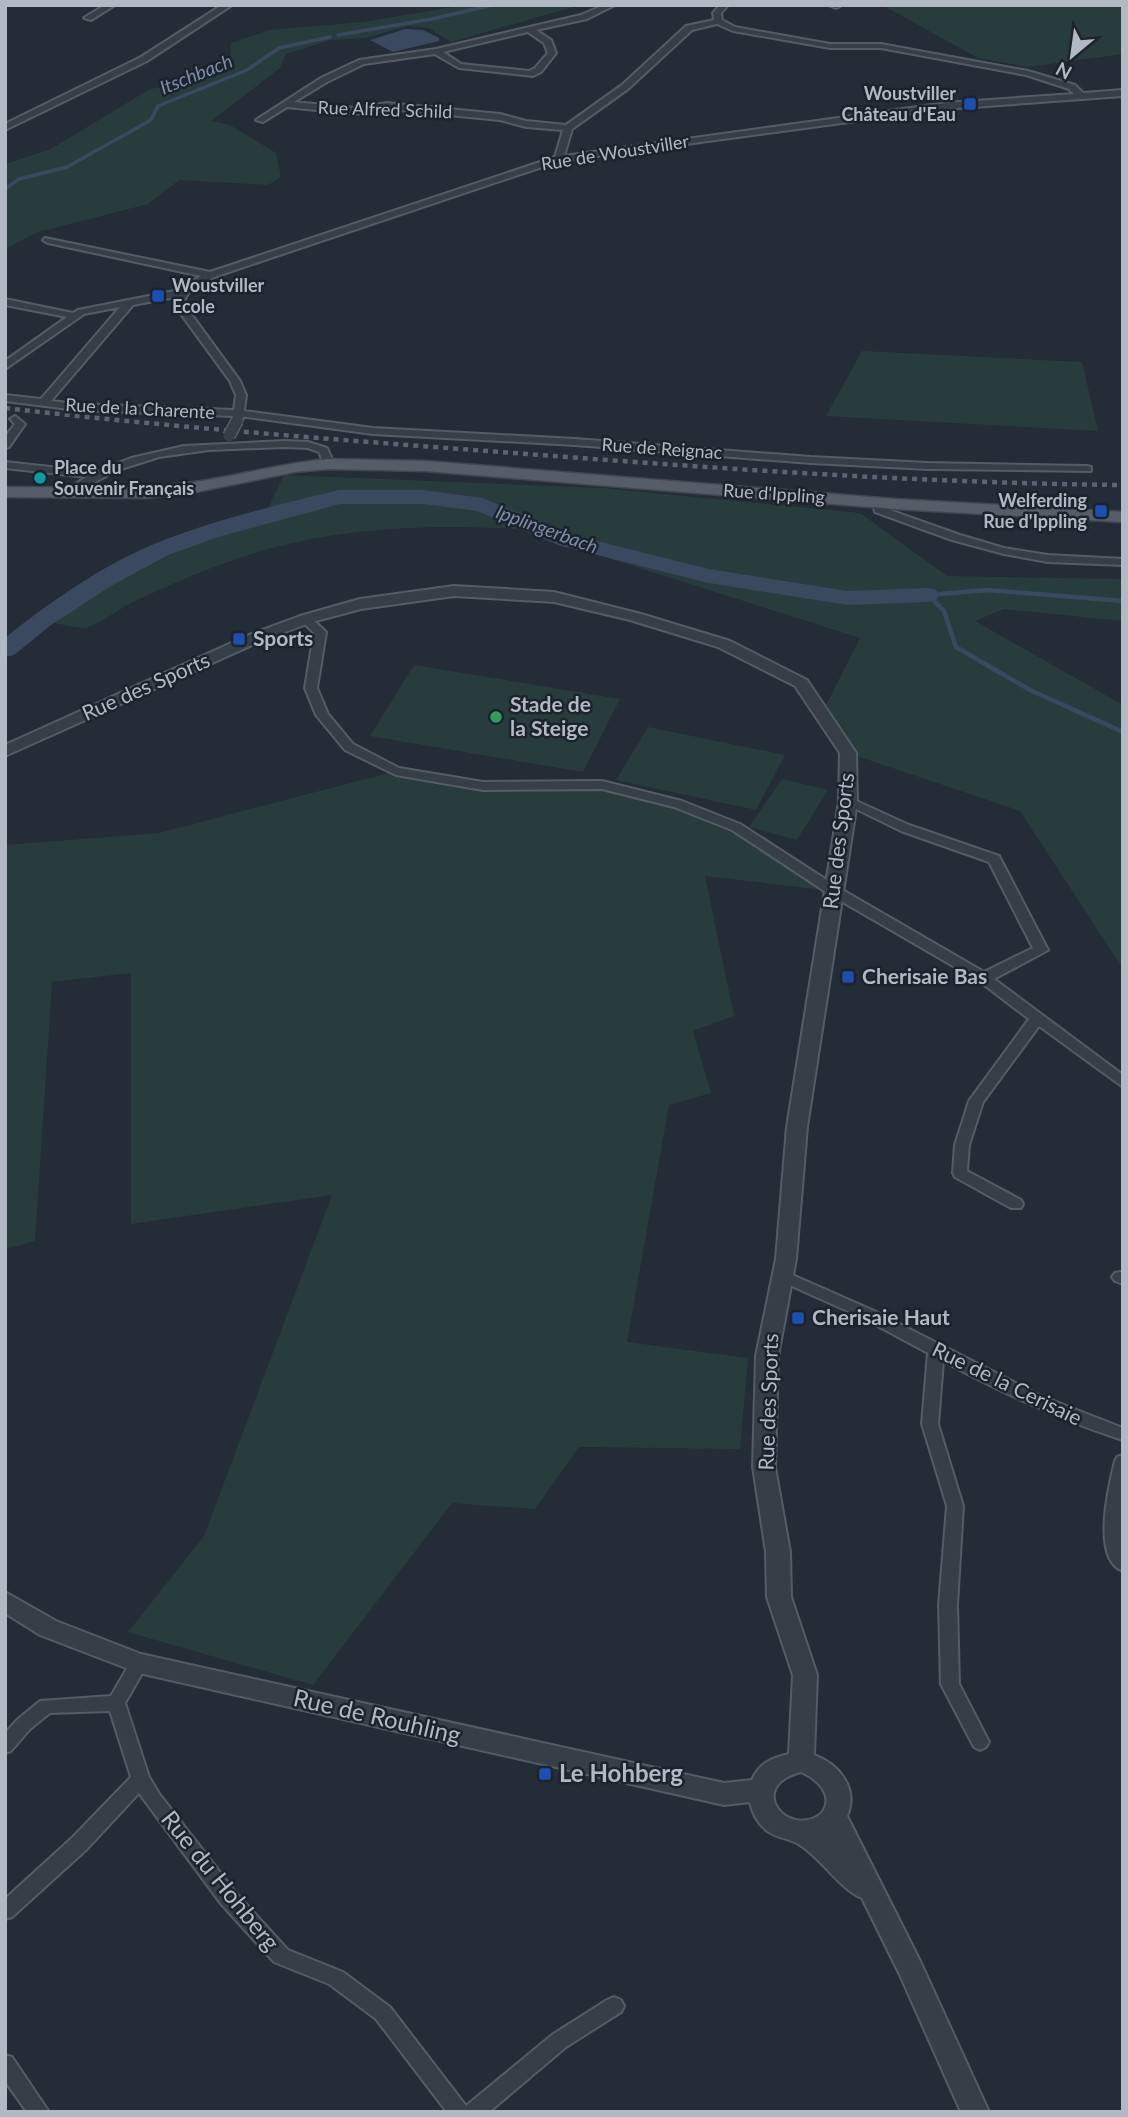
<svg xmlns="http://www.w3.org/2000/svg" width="1128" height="2117" font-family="Lato,sans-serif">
<rect width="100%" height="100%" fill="#232c37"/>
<g fill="#293c3d">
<polygon points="464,5 580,5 451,42 429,28 408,26 365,38 331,40 286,54 280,68 211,121 230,125 276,153 281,177 268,185 179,180 148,204 35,233 5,249 5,164 51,149 150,89 178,85 230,66 231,43 269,30 364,22"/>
<polygon points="882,5 1123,5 1123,54 1027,67 978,58"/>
<polygon points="862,351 1082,362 1098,431 826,416"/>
<path d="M284,475L603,488L860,513L947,576L1123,579V621L1004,609L975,621L1123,705V969L1020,811L848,753L822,713L860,638L517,529C433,524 346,527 264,550C219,563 173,583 131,603C119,609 95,627 84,628C71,628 55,622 42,620L103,581L160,550L264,516Z"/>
<polygon points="414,665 620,699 583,772 370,736"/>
<polygon points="648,727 785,755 756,810 616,780"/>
<polygon points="396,771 483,786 602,785 678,804 736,827 834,891 705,876 734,1016 693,1031 711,1093 669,1105 627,1342 748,1358 740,1449 579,1447 535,1509 452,1503 313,1685 128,1632 204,1536 332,1195 131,1224 131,973 52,982 35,1241 5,1249 5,845 159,833"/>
<polygon points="782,779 828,790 797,840 749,827"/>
</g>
<polygon fill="#3a495f" points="405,29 423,30 439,38 439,41 393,52 370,40"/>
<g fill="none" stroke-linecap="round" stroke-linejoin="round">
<g stroke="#3a495f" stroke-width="3.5">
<polyline points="507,5 523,5"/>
<polyline points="338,35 432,19 492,5"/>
<polyline points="5,189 19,179 67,167 151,120 158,106 247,70 279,48 330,37"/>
</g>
<g stroke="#3a495f" stroke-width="4.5">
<polyline points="928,595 944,611 956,647 1030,690 1123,732"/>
<polyline points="928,595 987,590 1123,601"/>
</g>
<path fill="#3a495f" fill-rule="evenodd" d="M339,490H424L482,498L577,536L709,569L848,591L928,588L936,590L940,595L936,600L928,602L848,605L709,583L561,546L477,511L424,504H340L218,537L168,555L111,586L51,625L14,655L5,657V638C48,603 103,565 154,544C214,520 277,505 339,490Z"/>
<defs>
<g id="minor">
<polygon points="105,5 115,5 91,20 84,18"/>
<polygon points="222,5 232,5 147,61 5,130 5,124 141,57"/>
<path d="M604,5H615L587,19L536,30L551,40L556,53L541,72L533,76L459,68L435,54L364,64L327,82L294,102L355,108L387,103L500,114L526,121L566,125L622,85L686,26L714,20L713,13L720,5H728L721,13L722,20L735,27L830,44H881L1028,71L1075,85L1083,93L1123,90V96L946,109L560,161L214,277L189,291L183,303L240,381L246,395L244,411L373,428L575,439L811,457L928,463L1087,466L1091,467V471L928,469L811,463L575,445L373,434L247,417H243L241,423L237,424L232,421L233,416L77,410L5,401V395L41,399L120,307L84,314L5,369V361L67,317L5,305V299L73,313L78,310L179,290L201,276L48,243L43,240L45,238L210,272L555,157L563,130L526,127L500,120L387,109L355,114L287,107L263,122L256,120L321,78L359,60L436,49L581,15ZM717,24L733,31L830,48H881L1026,75L1069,89L1074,94L946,103L564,156L572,129L628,89L692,30ZM528,32L544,43L548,53L535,68L529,71L461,64L443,52ZM175,297L173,303L230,381L236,395L234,410L77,404L51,401L133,305Z"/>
<polygon points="828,5 839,5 840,6 836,8"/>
<polygon points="15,416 25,424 9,447 5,448 5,437 15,424 10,419"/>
<polygon points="284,441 308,442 327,448 334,464 333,466 325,466 319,452 308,448 284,447 209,450 159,457 115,471 68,497 64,496 64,492 86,477 5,468 5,462 96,472 131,458 184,446"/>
<polygon points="878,499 883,502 884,508 960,535 1004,548 1048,555 1123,559 1123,565 1048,562 1004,554 952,540 875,512 873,502"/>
<polygon points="306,616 310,617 326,632 317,688 328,714 353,744 399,768 483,782 602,781 682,801 740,824 839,888 984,972 1033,948 989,862 901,831 842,802 844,799 852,799 909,825 999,856 1048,950 994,979 1123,1075 1123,1087 1039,1026 983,1102 969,1145 967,1171 1021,1200 1023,1204 1021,1208 1011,1208 955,1177 953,1173 955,1145 969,1101 1029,1019 979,981 829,894 732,830 674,807 602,789 483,790 396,775 345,750 316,715 305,688 314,633 300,619"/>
<path d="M781,1270L872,1310L1041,1396L1123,1428V1440C1060,1420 1001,1392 943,1361L938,1424L963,1506L957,1605L959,1684L989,1742L986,1747L980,1750L974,1747L941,1684L939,1605L947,1506L922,1424L928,1353L861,1317L776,1279L773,1275L776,1271Z"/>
<polygon points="1120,1272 1123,1272 1123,1284 1115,1281 1112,1277 1115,1273"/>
<path d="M1123,1455V1571C1091,1560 1109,1485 1115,1461L1117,1457Z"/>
<polygon points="139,1656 145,1658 148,1663 125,1703 149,1777 160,1795 236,1893 288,1950 343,1972 390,2007 466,2106 552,2035 607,2000 614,1997 621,2000 624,2006 621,2012 566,2047 489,2112 447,2112 376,2019 329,1984 274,1962 222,1905 139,1793 87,1849 12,1917 5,1919 5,1899 73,1837 131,1777 110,1711 50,1713 30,1729 11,1751 5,1753 5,1733 18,1719 40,1701 111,1696 133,1658"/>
<polygon points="5,2055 12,2057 49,2112 27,2112 5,2081"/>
</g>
<path id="tertiary" d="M454,586L554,592L641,614L730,641L807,680L856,753L857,802L807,1127L796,1259L778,1356L775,1467L790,1552L791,1597L817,1675L814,1755C839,1764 859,1789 847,1816L920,1961L989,2112H961L900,1975L862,1898C841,1890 821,1858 800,1845C790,1838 777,1839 766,1830C758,1823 752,1812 750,1802L724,1805L139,1673L40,1635L5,1613V1592L56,1621L141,1654L724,1783L752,1780C759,1763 772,1758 789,1754L793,1675L767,1597L766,1552L753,1467L756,1356L776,1259L787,1127L839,802L840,753L795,686L718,647L630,620L554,602L454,596L361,609L312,622L261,641L5,756V745L249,635L300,616L360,599ZM801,1772C817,1779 836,1796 821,1814C787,1839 745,1786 801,1772Z"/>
<path id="primary" d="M329,459L425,461L895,499L1123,512V522L895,509L425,471L329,469L295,472L191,493L146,498L5,497V487C66,487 127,490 187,483C235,477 281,463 329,459Z"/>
</defs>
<use href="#minor" stroke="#545c66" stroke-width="4"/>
<use href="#tertiary" stroke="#545c66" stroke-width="4"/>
<use href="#primary" stroke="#404751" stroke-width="3"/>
<use href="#minor" fill="#363e48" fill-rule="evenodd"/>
<use href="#tertiary" fill="#363e48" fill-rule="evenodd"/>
<use href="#primary" fill="#555d68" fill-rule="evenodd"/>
<path stroke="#5b6471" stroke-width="4.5" stroke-dasharray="5 5" stroke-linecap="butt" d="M5,408C179,428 353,441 527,454C725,469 924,483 1123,485"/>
<defs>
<polyline id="minor-bridge" points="229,436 237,421"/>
</defs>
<use href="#minor-bridge" stroke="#545c66" stroke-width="14" stroke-linecap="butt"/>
<use href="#minor-bridge" stroke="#363e48" stroke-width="11"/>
</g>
<g fill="#1a4fb4" stroke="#1c232d" stroke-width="2.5">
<rect x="963" y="97" width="14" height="14" rx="3.5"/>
<rect x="151" y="289" width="14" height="14" rx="3.5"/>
<rect x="1094" y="504" width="14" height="14" rx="3.5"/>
<rect x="232" y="632" width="14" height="14" rx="3.5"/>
<rect x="841" y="970" width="14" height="14" rx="3.5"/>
<rect x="791" y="1311" width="14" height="14" rx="3.5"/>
<rect x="538" y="1767" width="14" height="14" rx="3.5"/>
</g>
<circle fill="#0f9aa8" stroke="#1c232d" stroke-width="2.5" cx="40" cy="478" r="7"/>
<circle fill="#2e9e5b" stroke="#1c232d" stroke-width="2.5" cx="496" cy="717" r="7"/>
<g text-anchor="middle" stroke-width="5" stroke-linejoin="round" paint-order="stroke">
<g font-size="18" font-weight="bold" fill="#b1b9c4" stroke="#1c232d" text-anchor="end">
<text x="956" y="100">Woustviller<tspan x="956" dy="21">Château d'Eau</tspan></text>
<text x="172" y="292" text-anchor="start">Woustviller<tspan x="172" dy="21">Ecole</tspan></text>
<text x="54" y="474" text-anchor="start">Place du<tspan x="54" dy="21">Souvenir Français</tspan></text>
<text x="1087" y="507">Welferding<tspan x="1087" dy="21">Rue d'Ippling</tspan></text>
</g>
<g font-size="18" fill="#b1b9c4" stroke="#1c232d">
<text transform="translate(385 110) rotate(2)" y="6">Rue Alfred Schild</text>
<text transform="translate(615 153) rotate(-9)" y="6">Rue de Woustviller</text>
<text transform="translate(140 409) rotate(3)" y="6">Rue de la Charente</text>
<text transform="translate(662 449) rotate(4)" y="6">Rue de Reignac</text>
<text transform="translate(774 494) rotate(4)" y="6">Rue d'Ippling</text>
</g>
<g font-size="19" font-style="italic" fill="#7c8faa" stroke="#1c232d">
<text transform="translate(196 74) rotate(-22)" y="7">Itschbach</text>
<text transform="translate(547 529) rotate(20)" y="7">Ipplingerbach</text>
</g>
<g font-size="21" font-weight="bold" fill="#b1b9c4" stroke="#1c232d" text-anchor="start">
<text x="253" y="646">Sports</text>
<text x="510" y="712">Stade de<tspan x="510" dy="24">la Steige</tspan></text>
<text x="862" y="984">Cherisaie Bas</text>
<text x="812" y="1325">Cherisaie Haut</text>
</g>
<g font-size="21" fill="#b1b9c4" stroke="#1c232d">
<text transform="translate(146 687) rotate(-24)" y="7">Rue des Sports</text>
<text transform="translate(839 841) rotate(-83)" y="7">Rue des Sports</text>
<text transform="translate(1007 1384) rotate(26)" y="7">Rue de la Cerisaie</text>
<text transform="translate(769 1402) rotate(-88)" y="7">Rue des Sports</text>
</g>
<g font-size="24" fill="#b1b9c4" stroke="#1c232d">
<text transform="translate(377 1717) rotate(13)" y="8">Rue de Rouhling</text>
<text transform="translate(220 1881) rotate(51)" y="8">Rue du Hohberg</text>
</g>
<g font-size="24" font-weight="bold" fill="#b1b9c4" stroke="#1c232d" text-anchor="start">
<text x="559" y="1782">Le Hohberg</text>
</g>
</g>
<rect width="1128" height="2117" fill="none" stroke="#b1b9c4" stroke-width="14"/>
<g transform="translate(1072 56) rotate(209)" stroke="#1c232d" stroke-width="5" paint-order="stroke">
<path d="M0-5L12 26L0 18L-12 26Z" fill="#b1b9c4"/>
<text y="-10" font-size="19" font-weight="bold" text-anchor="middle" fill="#b1b9c4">N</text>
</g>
</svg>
